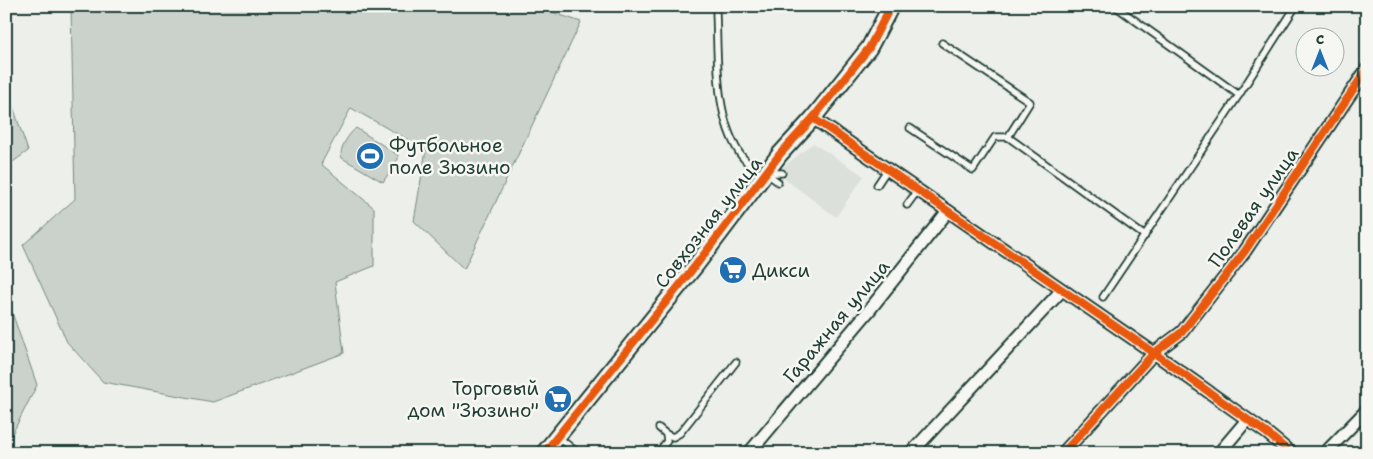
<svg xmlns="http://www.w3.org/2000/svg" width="1373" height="459" font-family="'Shantell Sans',sans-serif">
<rect width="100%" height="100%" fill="#edefea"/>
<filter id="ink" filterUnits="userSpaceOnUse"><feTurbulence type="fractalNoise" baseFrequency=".02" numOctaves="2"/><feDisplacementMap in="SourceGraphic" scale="10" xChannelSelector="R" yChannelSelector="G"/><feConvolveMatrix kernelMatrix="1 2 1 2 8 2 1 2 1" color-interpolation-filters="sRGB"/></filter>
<g filter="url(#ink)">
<polygon fill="#dce0db" points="813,143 864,176 836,217 782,177 781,169"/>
<g fill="#cbd2cc" stroke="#758880">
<polygon points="71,6 534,6 581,22 464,269 414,221 426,150 351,108 321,164 374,208 374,266 335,282 344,353 213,402 103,382 67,342 23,245 75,199"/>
<polygon points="6,86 28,151 6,167"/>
<path d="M356,128L398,155V159L383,182L342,158C338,149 349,134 356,128Z"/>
<polygon points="6,295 37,385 6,446"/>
</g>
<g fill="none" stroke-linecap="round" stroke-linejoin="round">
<defs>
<g id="lane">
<polyline points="1115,6 1239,95"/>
<path d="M716,11C718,56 714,115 740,154C746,162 754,169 761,177"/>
<polyline points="942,43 1030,102 1008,137 1145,236"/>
<polyline points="910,128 973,170 995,137 1008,137"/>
<polyline points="766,173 778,182"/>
<polyline points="768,173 782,173"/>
<polyline points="877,185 887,170"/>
<polyline points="907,205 918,190"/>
<polyline points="1103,297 1239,95 1296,6"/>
<polyline points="659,428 666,434 673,437 680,433 736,362"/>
<polyline points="558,437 578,453"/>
<polyline points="658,453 667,441 666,434"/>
</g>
<g id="street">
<polyline points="813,118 1154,353 1268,434 1291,453"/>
<polyline points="749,453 867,313 948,211"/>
<polyline points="911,453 1062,290"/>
<polyline points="1063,453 1154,353 1182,332 1245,251 1367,69"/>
<polyline points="1219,453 1247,420"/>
<polyline points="1325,453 1367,410"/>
</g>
<polyline id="secondary" points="544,453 696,265 780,154 813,118 869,48 891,6"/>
</defs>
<use href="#lane" stroke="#1f3d34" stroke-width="9"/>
<use href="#street" stroke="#1f3d34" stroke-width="15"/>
<use href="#secondary" stroke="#1f3d34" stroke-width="19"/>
<use href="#lane" stroke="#f6f6f2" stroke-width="5.5"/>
<use href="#street" stroke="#f6f6f2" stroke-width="11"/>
<use href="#secondary" stroke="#f6f6f2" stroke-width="15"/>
<defs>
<g id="cycleway">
<polyline points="813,118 1154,353 1268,434 1291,453"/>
<polyline points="544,453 696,265 780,154 813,118 869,48 891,6"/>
<polyline points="1063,453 1154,353 1182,332 1245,251 1367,69"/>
</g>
</defs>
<use href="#cycleway" stroke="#f6f6f2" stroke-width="11"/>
<use href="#cycleway" stroke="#e8590c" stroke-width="8"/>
</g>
</g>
<defs>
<symbol id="stadium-disc" viewBox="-11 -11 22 22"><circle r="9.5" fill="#1f6fb2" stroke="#f6f6f2"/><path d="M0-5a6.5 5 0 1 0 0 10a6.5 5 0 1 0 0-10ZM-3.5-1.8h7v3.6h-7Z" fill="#fff"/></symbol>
<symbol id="supermarket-disc" viewBox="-11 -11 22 22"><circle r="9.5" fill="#1f6fb2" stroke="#f6f6f2"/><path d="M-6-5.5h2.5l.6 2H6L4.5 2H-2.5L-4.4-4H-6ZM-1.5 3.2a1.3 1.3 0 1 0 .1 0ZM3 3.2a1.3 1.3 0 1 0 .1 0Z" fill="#fff"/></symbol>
</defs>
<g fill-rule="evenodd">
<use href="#stadium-disc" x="354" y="140" width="32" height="32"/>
<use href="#supermarket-disc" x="717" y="254" width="32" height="32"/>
<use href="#supermarket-disc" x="542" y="383" width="32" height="32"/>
</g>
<g text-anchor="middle" stroke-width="5" stroke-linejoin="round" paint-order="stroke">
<g font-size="19" fill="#1f3d34" stroke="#f6f6f2" text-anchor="start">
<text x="389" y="152">Футбольное<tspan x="389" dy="22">поле Зюзино</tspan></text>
<text x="752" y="277">Дикси</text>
<text x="539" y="395" text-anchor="end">Торговый<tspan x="539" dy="22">дом "Зюзино"</tspan></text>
</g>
<g font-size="19" fill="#1f3d34" stroke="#f6f6f2">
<text transform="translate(1253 207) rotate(-55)" y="7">Полевая улица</text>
<text transform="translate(708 222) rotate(-52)" y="7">Совхозная улица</text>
<text transform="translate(836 321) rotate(-50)" y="7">Гаражная улица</text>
</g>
</g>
<rect width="1373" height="459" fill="none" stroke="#f6f6f2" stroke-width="25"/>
<rect x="12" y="12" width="1348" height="434" fill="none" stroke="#1f3d34" stroke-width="2" filter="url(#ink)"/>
<g transform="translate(1320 52)"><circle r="24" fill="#f6f6f2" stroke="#a0aca6"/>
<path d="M0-4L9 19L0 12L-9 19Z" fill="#1f6fb2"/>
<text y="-8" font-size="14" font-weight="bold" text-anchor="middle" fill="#1f3d34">С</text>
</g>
</svg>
